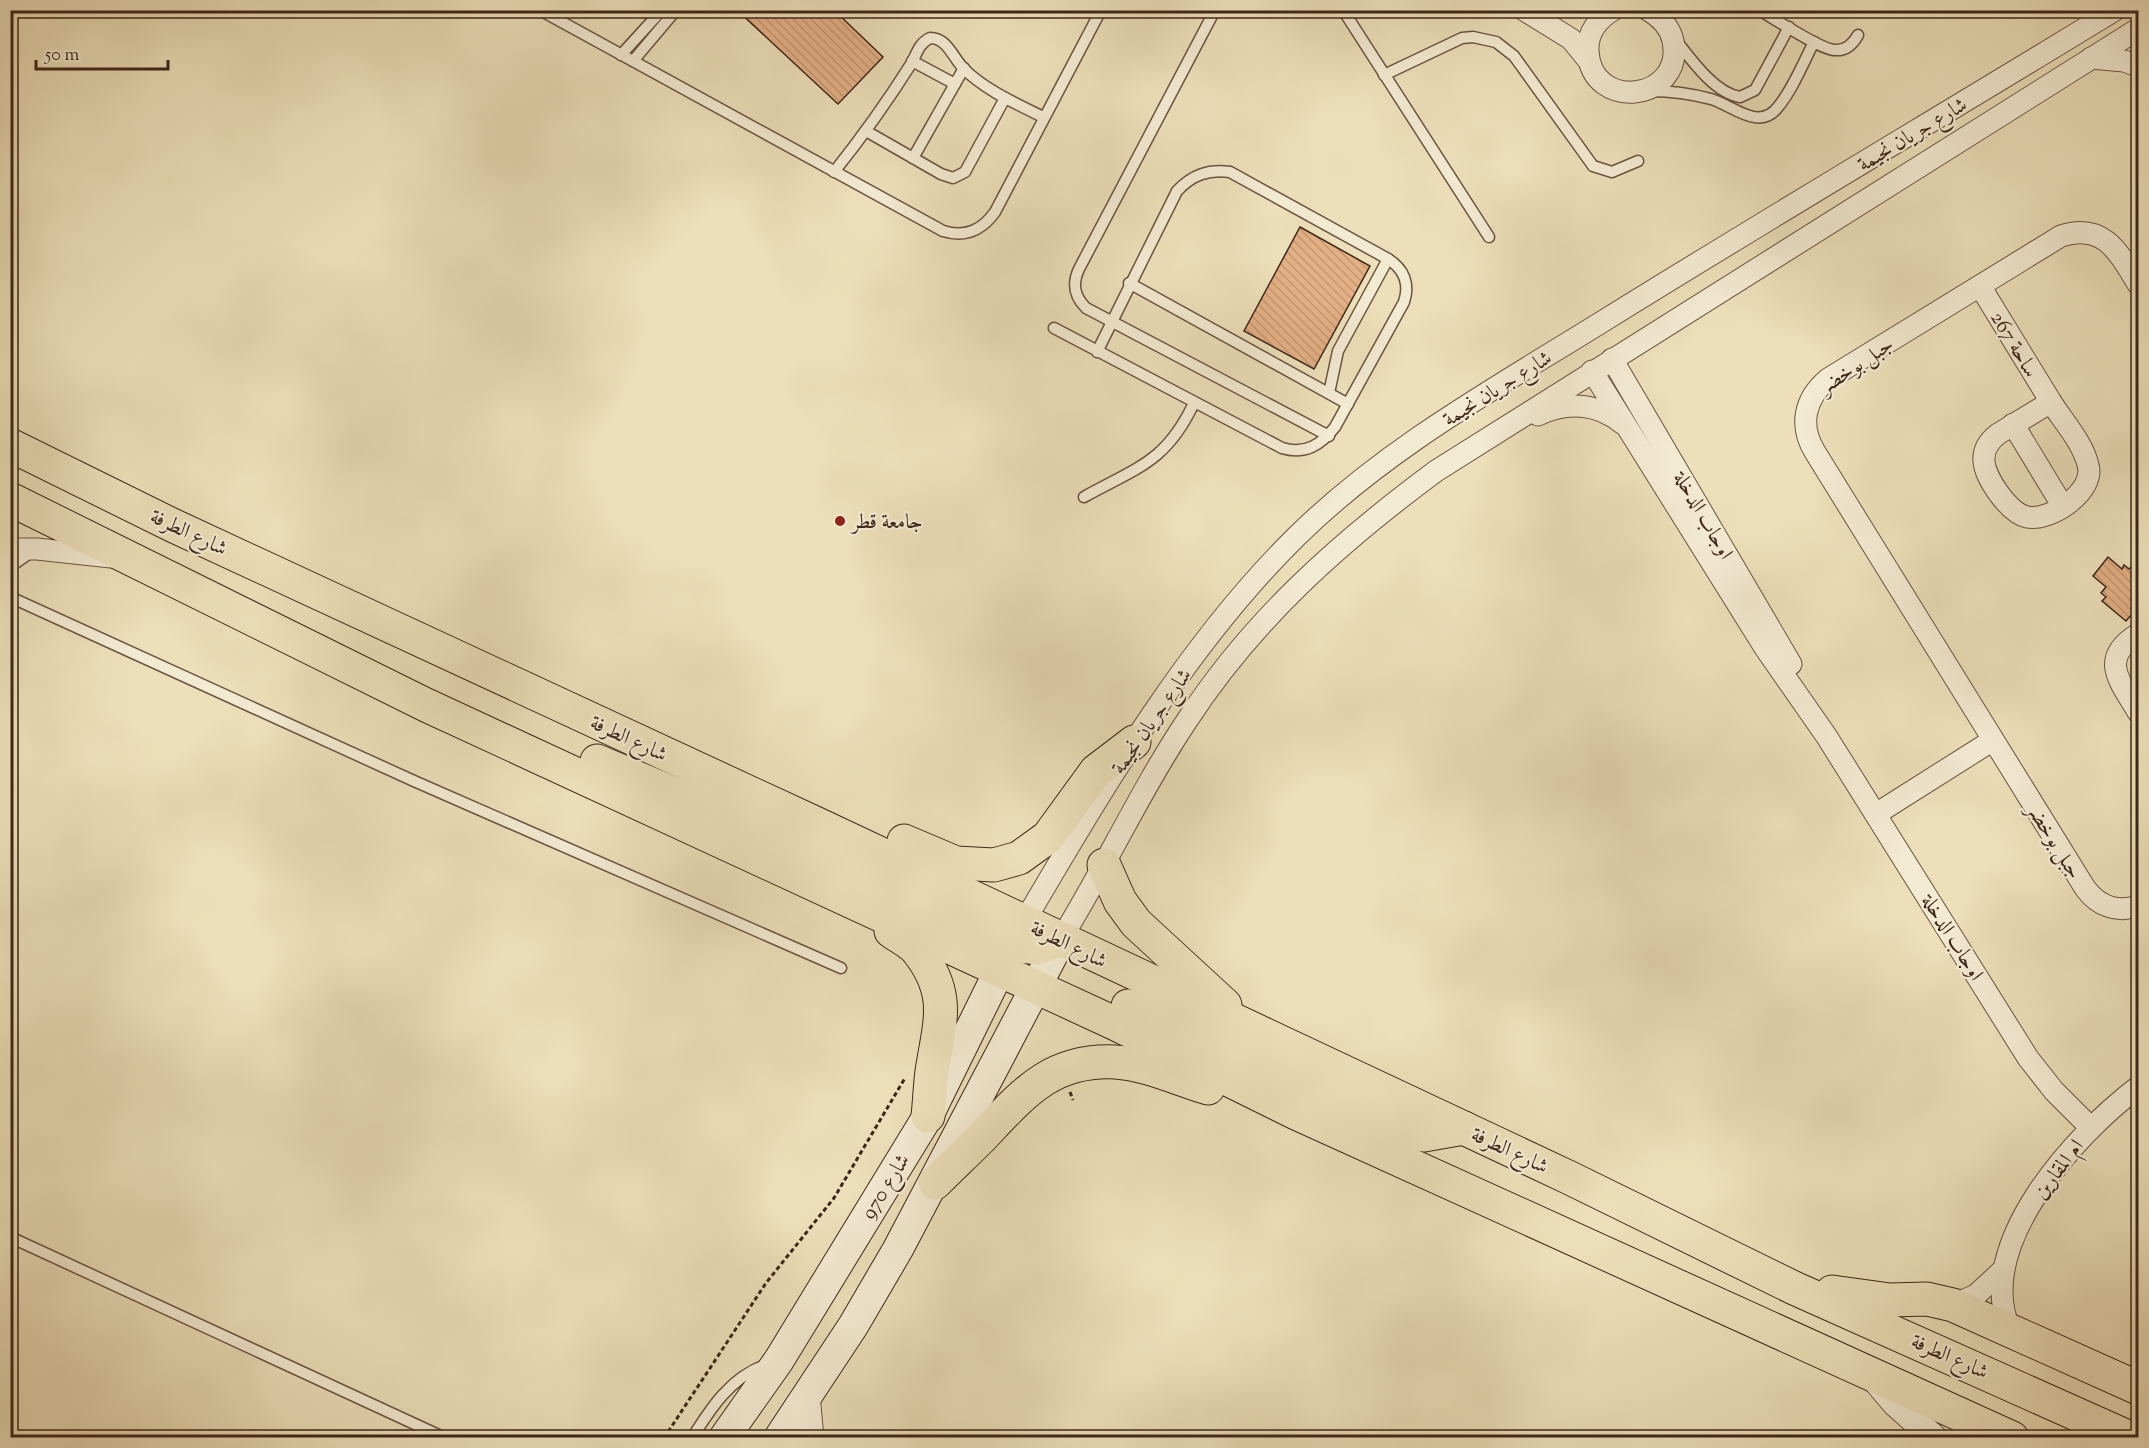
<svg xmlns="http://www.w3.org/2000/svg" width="2149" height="1448" font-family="'Sorts Mill Goudy',Amiri,serif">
<defs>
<pattern id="building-back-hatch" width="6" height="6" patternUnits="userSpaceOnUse" patternTransform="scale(1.5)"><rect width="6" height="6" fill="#e3af85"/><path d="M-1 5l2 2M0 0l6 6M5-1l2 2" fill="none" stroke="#c49672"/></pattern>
</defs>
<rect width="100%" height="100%" fill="#ecdfb9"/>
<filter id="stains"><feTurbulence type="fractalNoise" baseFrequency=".00333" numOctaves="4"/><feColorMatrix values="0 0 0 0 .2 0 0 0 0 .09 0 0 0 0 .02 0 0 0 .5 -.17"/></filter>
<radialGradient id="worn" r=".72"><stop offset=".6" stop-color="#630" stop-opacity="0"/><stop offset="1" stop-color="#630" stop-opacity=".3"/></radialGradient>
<g fill="url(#building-back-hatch)" stroke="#3e261a" stroke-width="1.5">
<polygon points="737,10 834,10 883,57 838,104"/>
<polygon points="1300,227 1370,266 1314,369 1244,331"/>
<polygon points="2108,557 2122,569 2124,565 2129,569 2139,559 2139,606 2126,621 2102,601 2106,597 2101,593 2106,587 2093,576"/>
</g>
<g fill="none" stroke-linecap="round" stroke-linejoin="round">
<defs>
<g id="service">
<path d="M540,10L943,231C966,238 982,230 995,212L1101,10"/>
<path d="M1215,10L1079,269C1072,284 1074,296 1086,308L1329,436"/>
<polyline points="1343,10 1489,237"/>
<path d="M1759,10C1775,19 1821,50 1835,50C1846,51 1853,44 1858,35"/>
<polyline points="1971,10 1992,10"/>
<path d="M1675,39C1690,58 1714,93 1740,97L1755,90L1789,27"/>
<polyline points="621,55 662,10"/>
<polyline points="633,61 676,10"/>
<polyline points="912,61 955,84"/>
<polyline points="1384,75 1462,38 1473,37 1496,42 1514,56 1593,166 1612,172 1638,161"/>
<path d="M1651,91C1671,91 1692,94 1711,99C1732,105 1759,132 1778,107C1793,89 1803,63 1814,42"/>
<polyline points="866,131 941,174 953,178 965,172 1005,98"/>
<polyline points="913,158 964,68"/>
<path d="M834,172C862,137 887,102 911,64C917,54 918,44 930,38C947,38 952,56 963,68C985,90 1015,103 1043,117"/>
<polyline points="1129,283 1348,404"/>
<path d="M1054,328L1282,448C1305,455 1321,445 1335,427L1404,302C1410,284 1404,269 1388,259L1230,172C1208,169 1192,175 1177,191L1097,352"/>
<polyline points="1329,393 1338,351 1388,259"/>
<path d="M1084,497C1138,467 1166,462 1194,403"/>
<polyline points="10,567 30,553"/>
<polyline points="10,597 414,781 841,968"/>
<polyline points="10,1237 445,1438"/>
<path d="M692,1438C711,1408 730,1378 765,1365"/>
</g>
<g id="minor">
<polyline points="1524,10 1571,39 1589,61"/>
<path d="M1613,10C1598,19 1587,33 1588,51C1591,113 1685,101 1673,41C1670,27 1660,17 1648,10"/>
<polyline points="2091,58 2124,61 2138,66"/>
<path d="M2138,284C2119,253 2104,222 2061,236L1828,379C1804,399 1799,426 1815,452L2085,888C2098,906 2117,913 2138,906"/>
<polyline points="1980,286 2051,402"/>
<polyline points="1612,359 1791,664"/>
<polyline points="1592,371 1765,648 1827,737 2028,1058 2054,1091 2090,1127"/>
<path d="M2051,402C2063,421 2083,443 2088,465C2096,491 2050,522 2027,517C2009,513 1985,478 1984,461C1983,450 1989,441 1998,434Z"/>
<path d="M1538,415C1567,401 1598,403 1623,424"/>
<polyline points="2013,424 2062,505"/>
<polyline points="10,549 37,549 111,557"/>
<path d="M2138,634C2098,659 2120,681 2138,712"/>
<polyline points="1876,814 1993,740"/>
<path d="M1024,922C1102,790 1186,645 1296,537C1386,448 1499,386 1605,320C1774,215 1945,114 2115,10"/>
<path d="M1061,939C1105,868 1140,791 1186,722C1252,620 1339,543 1436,471L2138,29"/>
<polyline points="1953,1305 1976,1295 2003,1270"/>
<path d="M2010,1330C1973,1245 2075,1135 2138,1087"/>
<polyline points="809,1394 813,1438"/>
</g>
<polyline id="tertiary" points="1873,1377 1895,1403 1934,1438"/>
<g id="secondary">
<polyline points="724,1438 779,1360 928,1116 1010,949"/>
<polyline points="779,1438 853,1326 898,1249 1061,939"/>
</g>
<g id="primary">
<polyline points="10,445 172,525 817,824 1570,1178 1794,1288 2130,1438"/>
<polyline points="10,499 426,705 1114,1023 1296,1113 2012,1438"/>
<polyline points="597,761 826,858 1012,945 1038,948 1061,939"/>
<polyline points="904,841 956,863 994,865 1019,858 1048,837 1096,771 1134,742"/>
<polyline points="1104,865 1120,901 1136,923 1225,1005"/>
<path d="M891,931C899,937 910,942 917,950C950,992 941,1018 933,1065C930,1081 930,1099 928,1116"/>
<polyline points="1128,1006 1397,1131 1424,1135 1464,1128"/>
<path d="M935,1183C950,1168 966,1153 981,1138C1022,1095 1050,1059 1115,1062C1147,1064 1178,1079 1208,1088"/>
<polyline points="1832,1292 1890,1300 1927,1299 1953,1305 2138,1388"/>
</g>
</defs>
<use href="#service" stroke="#6a5442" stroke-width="13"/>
<use href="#minor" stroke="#6a5442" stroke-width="23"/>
<use href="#tertiary" stroke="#6a5442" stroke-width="28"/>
<use href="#secondary" stroke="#3e261a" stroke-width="32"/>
<use href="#primary" stroke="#3e261a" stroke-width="35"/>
<g stroke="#3e261a" stroke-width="3" stroke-dasharray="4.5 3" stroke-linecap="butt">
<polyline points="1070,1092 1073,1100"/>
<polyline points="664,1438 766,1283 834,1198 905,1078"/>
</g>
<use href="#service" stroke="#f3ead2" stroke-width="10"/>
<use href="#minor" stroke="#f3ead2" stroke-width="21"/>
<use href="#tertiary" stroke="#f3ead2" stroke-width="26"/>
<use href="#secondary" stroke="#f3ead2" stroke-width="30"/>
<use href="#primary" stroke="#ecdfb9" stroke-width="33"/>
</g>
<circle fill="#8f2418" stroke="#f3ead2" stroke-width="2" cx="840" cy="521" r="6"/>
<g text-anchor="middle" stroke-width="4.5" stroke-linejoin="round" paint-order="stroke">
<g font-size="21" fill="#3e261a" stroke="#f3ead2">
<text transform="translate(1912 134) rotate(-31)" y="7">شارع جريان نجيمة</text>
<text transform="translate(2015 344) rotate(59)" y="7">ساحة 267</text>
<text transform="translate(1856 365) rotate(-34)" y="7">جبل بوخضر</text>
<text transform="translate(1497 388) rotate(-32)" y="7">شارع جريان نجيمة</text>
<text transform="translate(1704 515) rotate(60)" y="7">اوجاب الدخلة</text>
<text transform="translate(189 532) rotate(25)" y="7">شارع الطرفة</text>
<text transform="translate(1151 721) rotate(-55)" y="7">شارع جريان نجيمة</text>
<text transform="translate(629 738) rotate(25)" y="7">شارع الطرفة</text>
<text transform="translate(2055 841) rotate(58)" y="7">جبل بوخضر</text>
<text transform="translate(1953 937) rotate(58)" y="7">اوجاب الدخلة</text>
<text transform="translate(1069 944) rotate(26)" y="7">شارع الطرفة</text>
<text transform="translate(1510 1150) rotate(25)" y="7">شارع الطرفة</text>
<text transform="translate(2058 1169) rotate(-53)" y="7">ام المقارين</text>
<text transform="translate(885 1186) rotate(-58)" y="7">شارع 970</text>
<text transform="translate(1950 1356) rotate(24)" y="7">شارع الطرفة</text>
</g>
<g font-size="21" fill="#3e261a" stroke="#f3ead2" text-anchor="start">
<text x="852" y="528">جامعة قطر</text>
</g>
</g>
<rect width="2149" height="1448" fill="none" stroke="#ecdfb9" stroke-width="36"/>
<rect x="12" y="12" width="2125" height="1424" fill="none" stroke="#3e261a" stroke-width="3"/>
<rect x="18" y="18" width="2113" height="1412" fill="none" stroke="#3e261a" stroke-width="1.5"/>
<path d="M36 60v9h132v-9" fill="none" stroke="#3e261a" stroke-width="3"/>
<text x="45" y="60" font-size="18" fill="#3e261a" stroke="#f3ead2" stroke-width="4.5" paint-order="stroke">50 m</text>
<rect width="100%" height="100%" filter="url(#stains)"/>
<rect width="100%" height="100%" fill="url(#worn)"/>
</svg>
